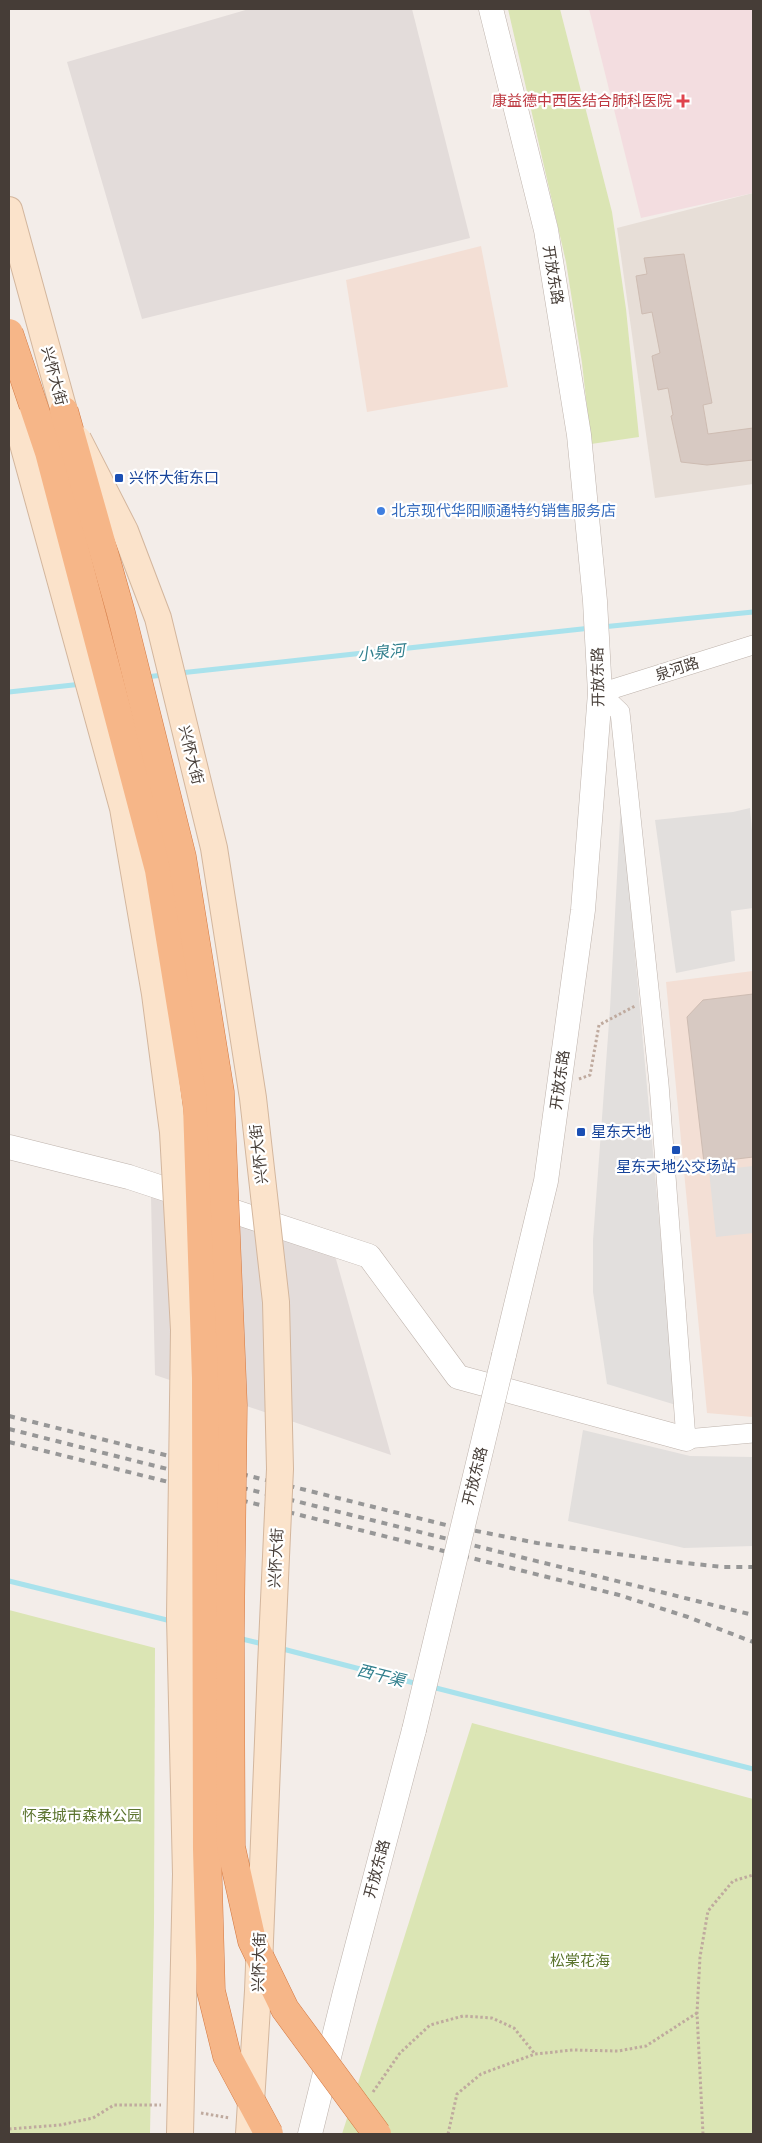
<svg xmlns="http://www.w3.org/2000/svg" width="762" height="2143" font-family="'Alegreya Sans','Noto Sans SC',sans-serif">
<rect width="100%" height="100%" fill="#f3ede9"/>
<polygon fill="#e7ded7" points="753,193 753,484 655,498 617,228"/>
<g fill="#f3dfd5">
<polygon points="481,246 508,387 367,412 346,280"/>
<polygon points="753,971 753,1417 707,1413 666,982"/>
</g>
<g fill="#e3dcda">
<polygon points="249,9 412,9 470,238 142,319 67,62"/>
<polygon points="151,1197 332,1245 391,1455 155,1375"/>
</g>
<polygon fill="#f3dde0" points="589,9 753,9 753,193 641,218"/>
<g fill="#dbe5b4">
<polygon points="508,9 560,9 612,212 626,309 639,437 591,444 582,363 566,262"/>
<polygon points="9,1610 155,1648 154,1924 150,2134 9,2134"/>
<polygon points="472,1723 753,1799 753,2134 342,2134"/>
</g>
<g fill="#e2dfdd">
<polygon points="621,801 676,1405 607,1384 593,1292 593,1240 610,1009"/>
<polygon points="750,808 753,842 753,908 731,911 735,961 676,973 655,820 733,812"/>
<polygon points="753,1166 753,1233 716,1237 709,1171"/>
<polygon points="583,1430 690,1456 753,1457 753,1546 684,1548 568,1521"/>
</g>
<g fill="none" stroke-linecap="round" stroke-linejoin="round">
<g stroke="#a9e2ec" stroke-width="5">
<polyline points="602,627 753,612"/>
<polyline points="180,673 591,628"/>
<polyline points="145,677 164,675"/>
<polyline points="9,692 82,684"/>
<polyline points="9,1581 171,1621"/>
<polyline points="238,1638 263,1644"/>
<polyline points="279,1648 418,1684"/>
<polyline points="432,1687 753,1769"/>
</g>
</g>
<g fill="#d7c9c2" stroke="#cebcb2">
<polygon points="684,254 712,403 703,405 708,434 753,428 753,460 707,465 681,462 671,416 673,415 668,388 658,390 652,356 660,353 652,312 642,314 636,276 647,274 644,258"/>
<polygon points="753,994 753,1157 704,1163 687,1017 703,1000"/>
</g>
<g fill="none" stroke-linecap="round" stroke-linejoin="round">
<defs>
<polyline id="minor" points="753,645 600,693 620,712 659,1084 686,1439 753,1433"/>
<g id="tertiary">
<polyline points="491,9 546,230 579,435 595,601 600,693 583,910 546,1181 504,1355"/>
<polyline points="9,1147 129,1177 369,1256 458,1377 686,1439"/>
<polyline points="310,2134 345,1992 414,1730"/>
</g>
<g id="secondary">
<polyline points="9,210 64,411"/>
<polyline points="9,382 17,422"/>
</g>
</defs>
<use href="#minor" stroke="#beb3ac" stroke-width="20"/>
<use href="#tertiary" stroke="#beb3ac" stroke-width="25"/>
<use href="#secondary" stroke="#d3b69d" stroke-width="28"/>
<g stroke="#bfaa9e" stroke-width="3" stroke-dasharray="2.5 2.5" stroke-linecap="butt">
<polyline points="579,1079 590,1075 599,1025 635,1006"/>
<polyline points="373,2092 400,2053 430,2025 463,2016 492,2018 514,2028 535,2054"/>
<polyline points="201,2113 230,2118"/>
<polyline points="9,2129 60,2125 93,2118 114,2105 161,2105"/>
<polyline points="448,2134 457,2094 481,2074 535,2054 573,2050 618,2051 646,2046 697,2013"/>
<polyline points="703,2134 697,2013 700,1957 708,1911 733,1881 753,1875"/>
</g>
<use href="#minor" stroke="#fff" stroke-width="19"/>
<use href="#tertiary" stroke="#fff" stroke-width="24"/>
<use href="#secondary" stroke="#fbe3cb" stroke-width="26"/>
<g stroke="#979797" stroke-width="4" stroke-dasharray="6 6" stroke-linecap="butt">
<polyline points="9,1416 446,1525 537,1543 676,1562 723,1567 753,1567"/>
<path d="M9,1429C257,1492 505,1553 753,1615"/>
<polyline points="9,1442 619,1595 688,1617 753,1642"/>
</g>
<defs>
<polyline id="tertiary-bridge" points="414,1730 504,1355"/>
<g id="secondary-bridge">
<polyline points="17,422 123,808 155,994 173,1132 184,1330 180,1617 186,1874 180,2134"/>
<polyline points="78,439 125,531 158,618 214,848 253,1098 276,1302 280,1469 271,1666 258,1991 249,2134"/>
</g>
<g id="trunk-bridge">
<polyline points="9,333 49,452 159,870 197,1105 206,1378 207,1849 211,1991 227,2056 269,2134"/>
<polyline points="64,411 121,613 182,857 220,1092 233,1405 230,1635 231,1847 252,1941 285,2009 377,2134"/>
</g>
</defs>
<use href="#tertiary-bridge" stroke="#beb3ac" stroke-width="25" stroke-linecap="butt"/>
<use href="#secondary-bridge" stroke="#d3b69d" stroke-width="28" stroke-linecap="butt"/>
<use href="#trunk-bridge" stroke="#d37842" stroke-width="29" stroke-linecap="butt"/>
<use href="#tertiary-bridge" stroke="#fff" stroke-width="24"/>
<use href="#secondary-bridge" stroke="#fbe3cb" stroke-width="26"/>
<use href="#trunk-bridge" stroke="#f6b688" stroke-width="28"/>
</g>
<path fill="#e0444e" stroke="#fff" stroke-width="2" d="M680.5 93.5h5v5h5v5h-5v5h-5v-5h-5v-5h5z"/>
<g fill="#1a4fb4" stroke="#fff" stroke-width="2">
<rect x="114" y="473" width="10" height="10" rx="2.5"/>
<rect x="576" y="1127" width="10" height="10" rx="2.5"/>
<rect x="671" y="1145" width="10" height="10" rx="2.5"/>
</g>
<circle fill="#3f7fe0" stroke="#fff" stroke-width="2" cx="381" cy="511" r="5"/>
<g text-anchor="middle" stroke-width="4.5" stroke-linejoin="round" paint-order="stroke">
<g font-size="15" fill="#be3a42" stroke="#fff" text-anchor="end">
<text x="672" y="106">康益德中西医结合肺科医院</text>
</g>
<g font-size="15" fill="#463d37" stroke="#fff">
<text transform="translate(553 275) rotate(81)" y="5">开放东路</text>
<text transform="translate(54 376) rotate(75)" y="5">兴怀大街</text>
<text transform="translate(677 669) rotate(-18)" y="5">泉河路</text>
<text transform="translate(598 677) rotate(-91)" y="5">开放东路</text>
<text transform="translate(191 755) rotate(76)" y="5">兴怀大街</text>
<text transform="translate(560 1080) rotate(-82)" y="5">开放东路</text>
<text transform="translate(259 1154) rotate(-97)" y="5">兴怀大街</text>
<text transform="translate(475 1476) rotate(-76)" y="5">开放东路</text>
<text transform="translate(276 1558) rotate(-87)" y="5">兴怀大街</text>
<text transform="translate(377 1869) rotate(-75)" y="5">开放东路</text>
<text transform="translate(259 1962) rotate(-88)" y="5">兴怀大街</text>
</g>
<g font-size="15" fill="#164399" stroke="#fff" text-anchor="start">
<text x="129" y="483">兴怀大街东口</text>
<text x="591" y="1137">星东天地</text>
<text x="676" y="1172" text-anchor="middle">星东天地公交场站</text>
</g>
<g font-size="15" fill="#366cbe" stroke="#fff" text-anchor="start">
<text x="391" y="516">北京现代华阳顺通特约销售服务店</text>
</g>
<g font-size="15" fill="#5b742e" stroke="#fff">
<text x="82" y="1821">怀柔城市森林公园</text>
<text x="580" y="1966">松棠花海</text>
</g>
<g font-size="16" font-style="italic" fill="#2f7e8c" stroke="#fff">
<text transform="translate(381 652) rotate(-6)" y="6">小泉河</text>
<text transform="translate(381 1675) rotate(14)" y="6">西干渠</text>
</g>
</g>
<rect width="762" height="2143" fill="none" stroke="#463d37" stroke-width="20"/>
</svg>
